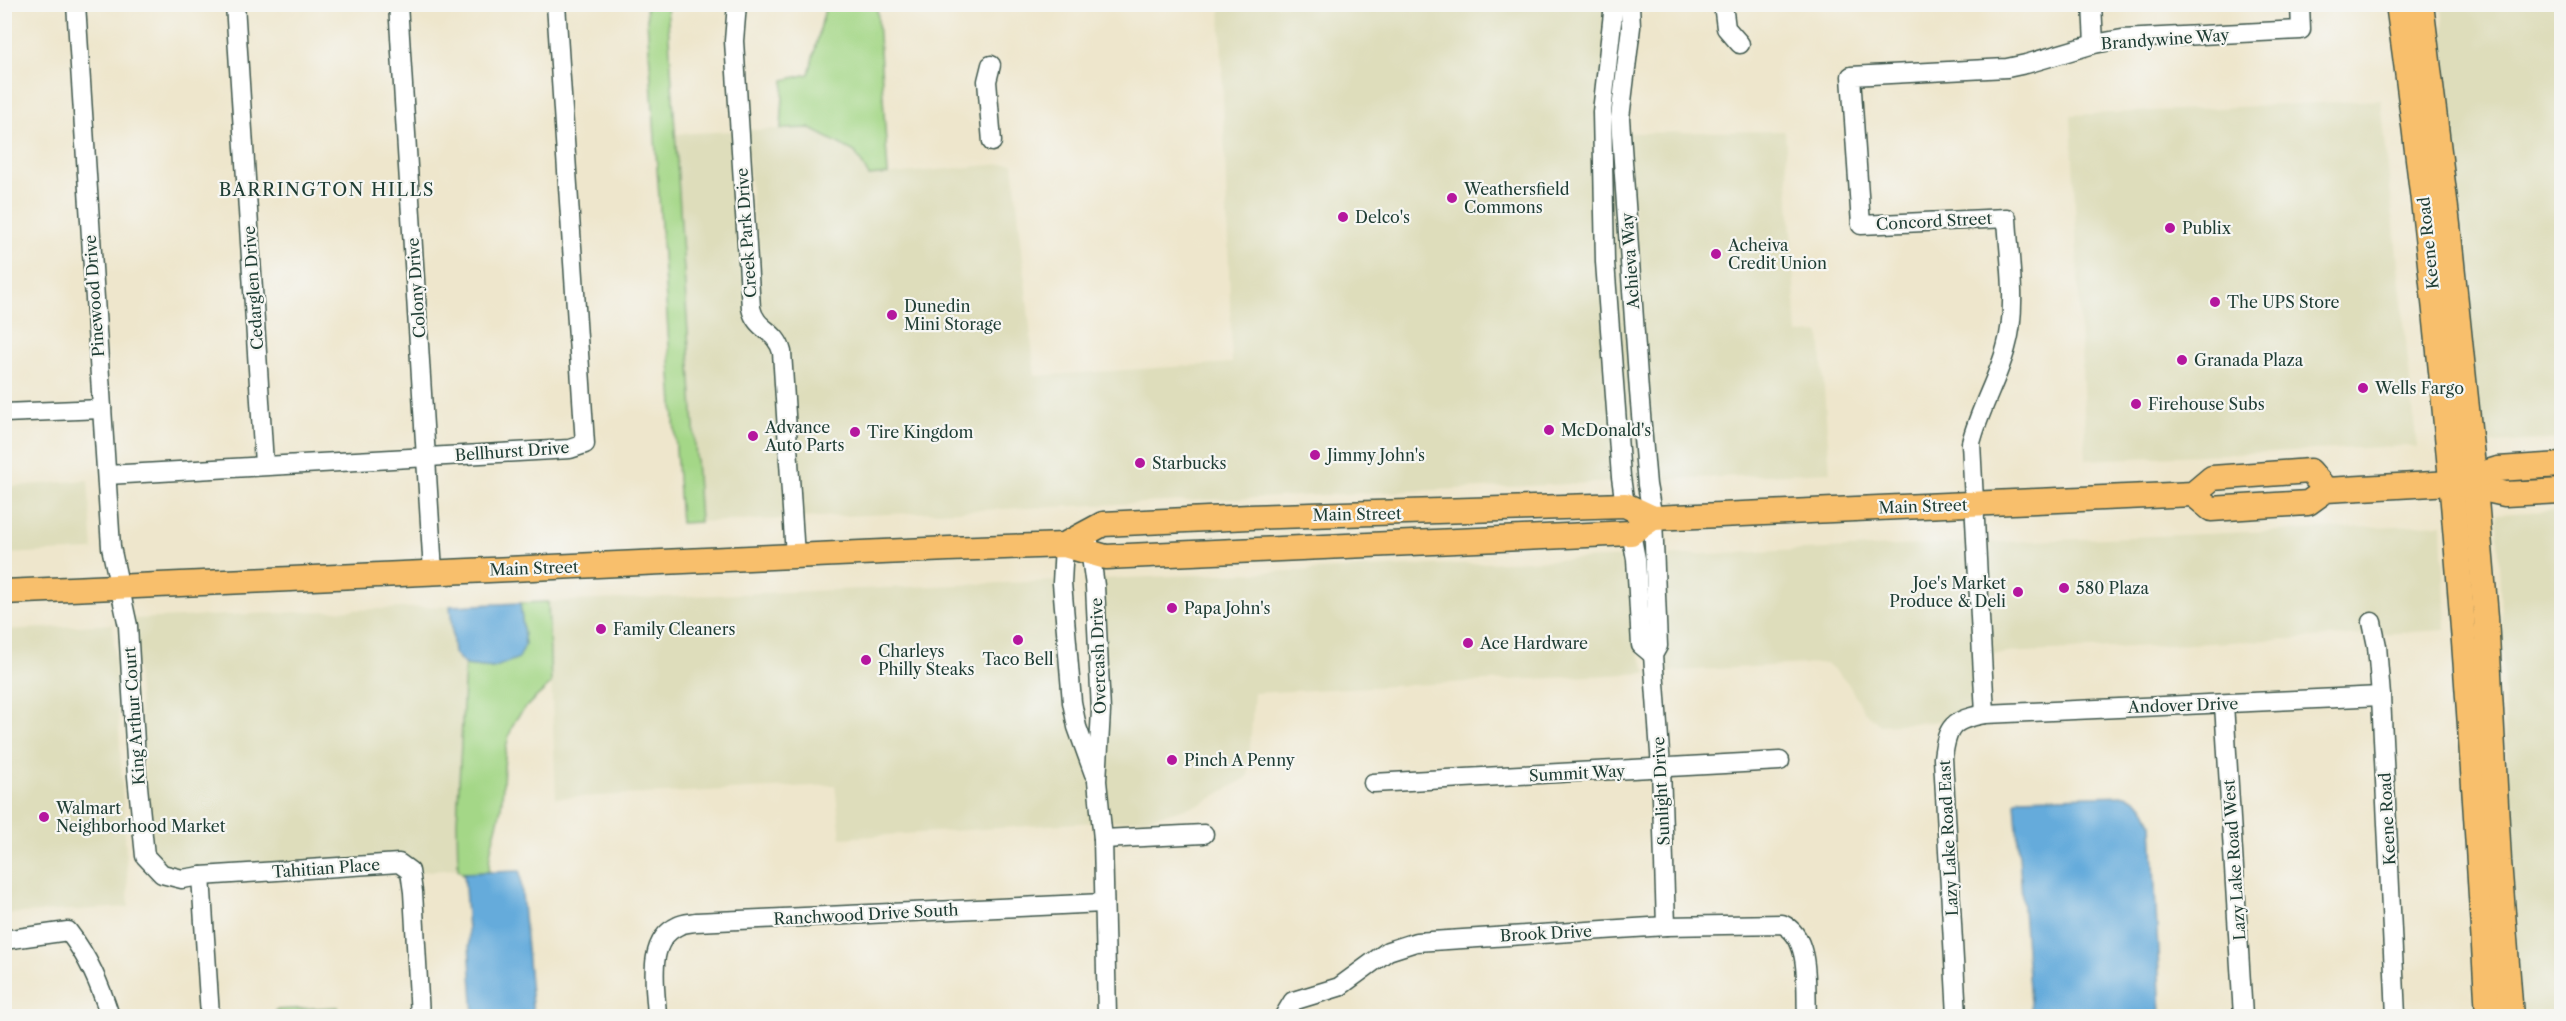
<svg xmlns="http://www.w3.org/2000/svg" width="2566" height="1021" font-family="'Libre Caslon Text',serif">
<rect width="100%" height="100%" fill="#f6f6f2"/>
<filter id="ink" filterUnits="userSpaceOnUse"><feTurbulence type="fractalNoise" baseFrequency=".0167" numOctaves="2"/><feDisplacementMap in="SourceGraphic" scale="12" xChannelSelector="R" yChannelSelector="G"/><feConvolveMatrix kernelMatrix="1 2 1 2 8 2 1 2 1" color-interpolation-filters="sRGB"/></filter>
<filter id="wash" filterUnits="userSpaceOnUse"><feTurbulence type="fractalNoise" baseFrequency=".008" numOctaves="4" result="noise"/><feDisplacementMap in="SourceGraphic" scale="24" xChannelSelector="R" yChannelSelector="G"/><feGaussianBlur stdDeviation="1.35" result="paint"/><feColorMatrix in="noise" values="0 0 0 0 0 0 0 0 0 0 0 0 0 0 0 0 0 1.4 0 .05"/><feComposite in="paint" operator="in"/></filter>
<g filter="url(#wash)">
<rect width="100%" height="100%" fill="#eee6cc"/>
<g fill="#deddbb">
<polygon points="1220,5 1607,5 1615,482 799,518 790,365 761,318 746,130 809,128 855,152 869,176 1013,163 1035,376 1232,363"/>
<polygon points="1623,5 1640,480 1628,481 1612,262 1609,112"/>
<polygon points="2442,5 2561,5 2561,439 2478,444 2460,273"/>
<polygon points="2381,100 2417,448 2406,446 2086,460 2071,115"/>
<polygon points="733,131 762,336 776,354 786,519 700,522 674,134"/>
<polygon points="1785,131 1797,334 1820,333 1830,472 1653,480 1628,133"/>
<polygon points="88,480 93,550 5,554 5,487"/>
<polygon points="2561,510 2561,1013 2517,1015 2497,514"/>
<polygon points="2442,524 2446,630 2381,634 2376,613 2364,616 2368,635 1988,654 1982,543"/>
<polygon points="1968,543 1978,707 1959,711 1948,721 1880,725 1864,711 1847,682 1826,663 1661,672 1667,644 1662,556"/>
<polygon points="1629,557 1636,649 1648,673 1254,693 1248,777 1201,804 1145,819 1108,822 1104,785 1101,579"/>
<polygon points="1056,581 1090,782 1095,822 841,838 835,785 556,798 548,602"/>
<polygon points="450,606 454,653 465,665 457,822 458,869 417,872 183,872 165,868 151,853 133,619"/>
<polygon points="113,624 129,907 5,914 5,630"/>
</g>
<g fill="#a4d787" stroke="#628a5e" stroke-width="1.5">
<polygon points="646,5 667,5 700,522 681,523"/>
<polygon points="826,5 877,5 888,174 869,176 855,152 809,128 781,129 784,80 809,74"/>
<path d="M548,602L551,684C539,695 523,707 515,721C501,748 505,779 501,808C497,830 488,850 489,872L464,873V875L458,869L457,822L465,665L493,668L525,645L520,603Z"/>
<polygon points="338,1007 338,1016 276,1016 276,1010"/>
</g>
<g fill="#65abdb" stroke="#427488" stroke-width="1.5">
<polygon points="520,603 525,645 519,658 493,668 465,665 454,653 450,606"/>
<path d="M2126,795C2141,799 2147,810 2152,824L2161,1016H2031L2015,802L2020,798Z"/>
<polygon points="520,871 533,1016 474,1016 464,873"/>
</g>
</g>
<g filter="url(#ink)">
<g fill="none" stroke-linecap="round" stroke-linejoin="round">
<defs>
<g id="minor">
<polyline points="76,4 111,547 128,626 137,776 145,856 162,874 182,879 201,876 399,863 410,871 413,892 420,1016"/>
<polyline points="235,4 264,464"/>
<polyline points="398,4 433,572"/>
<path d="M737,4L734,41L751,308C756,331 776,329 782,352L795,556"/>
<polyline points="1614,4 1602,112 1605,262 1621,477 1625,505"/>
<polyline points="1630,4 1631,27 1620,118 1639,391 1647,485 1653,518 1658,646 1653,655 1661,767 1666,926"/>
<polyline points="1723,4 1726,28 1740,44"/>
<polyline points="2092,4 2094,44"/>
<polyline points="991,65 987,81 992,142"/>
<polyline points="4,413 102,409"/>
<polyline points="107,475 570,449 585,444 556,4"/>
<polyline points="1631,533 1636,559 1641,645 1653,655"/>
<polyline points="1089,542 1095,586 1101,711 1097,781 1103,839 1107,1016"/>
<polyline points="1064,545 1062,583 1072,702 1077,727 1094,774"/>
<polyline points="2372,622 2377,646 2381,696 2396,1016"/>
<polyline points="2224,704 2243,1016"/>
<path d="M1985,714L1971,443C1979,410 1997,381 2006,348C2018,307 2009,259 2007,218L1861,225L1851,76L2007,68L2026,64L2094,44L2122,39L2301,30L2300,4"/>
<polyline points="1373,783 1780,761"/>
<polyline points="1103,839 1204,834"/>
<polyline points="201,876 210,1016"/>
<path d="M4,940L68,931C89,958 100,985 110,1016"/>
<path d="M657,1016C656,988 645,941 678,926C683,923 690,923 696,922L1103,903"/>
<path d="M1284,1016L1293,1001L1339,987L1388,951L1416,942L1666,926L1782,924C1812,937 1805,989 1807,1016"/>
<path d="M1957,1016L1943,758C1947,725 1953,720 1985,714L2381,696"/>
</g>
<g id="major">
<path d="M2398,4C2445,340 2469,678 2488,1016"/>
<polyline points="2421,4 2448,225 2474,476 2486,617 2499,861 2511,1016"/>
<polyline points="2460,484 2505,494 2562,491"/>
<polyline points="2193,494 2211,509 2308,503 2326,490 2451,483 2498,469 2562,465"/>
<polyline points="1064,545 1103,524 1249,517 1625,505 1653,518 2193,494 2212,478 2310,471 2326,490"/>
<polyline points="4,592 949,549 1064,545 1106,557 1631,533 1653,518"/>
</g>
</defs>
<use href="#minor" stroke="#3e564b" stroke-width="21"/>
<use href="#major" stroke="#3e564b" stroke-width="27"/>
<use href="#minor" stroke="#fff" stroke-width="18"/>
<use href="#major" stroke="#f8bf6c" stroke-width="24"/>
</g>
</g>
<g fill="#b5179e" stroke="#f6f6f2" stroke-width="2">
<circle cx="1452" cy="198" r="6"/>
<circle cx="1343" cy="217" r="6"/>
<circle cx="2170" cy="228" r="6"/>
<circle cx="1716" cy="254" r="6"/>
<circle cx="2215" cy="302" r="6"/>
<circle cx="892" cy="315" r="6"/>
<circle cx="2182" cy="360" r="6"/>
<circle cx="2363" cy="388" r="6"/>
<circle cx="2136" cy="404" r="6"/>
<circle cx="1549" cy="430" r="6"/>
<circle cx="855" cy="432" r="6"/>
<circle cx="753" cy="436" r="6"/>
<circle cx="1315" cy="455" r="6"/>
<circle cx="1140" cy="463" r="6"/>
<circle cx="2064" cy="588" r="6"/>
<circle cx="2018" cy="592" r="6"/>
<circle cx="1172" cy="608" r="6"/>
<circle cx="601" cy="629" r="6"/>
<circle cx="1018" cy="640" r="6"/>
<circle cx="1468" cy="643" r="6"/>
<circle cx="866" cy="660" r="6"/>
<circle cx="1172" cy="760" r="6"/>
<circle cx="44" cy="817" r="6"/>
</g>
<g text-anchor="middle" stroke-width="4.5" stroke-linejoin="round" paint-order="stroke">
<g font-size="16" fill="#1f3d34" stroke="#f6f6f2">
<text transform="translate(2165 39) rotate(-4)" y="6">Brandywine Way</text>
<text transform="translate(1934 221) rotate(-3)" y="6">Concord Street</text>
<text transform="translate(746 233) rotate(-94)" y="6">Creek Park Drive</text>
<text transform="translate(2428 243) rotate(-96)" y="6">Keene Road</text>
<text transform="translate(1630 261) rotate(-94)" y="6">Achieva Way</text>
<text transform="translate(253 288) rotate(-94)" y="6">Cedarglen Drive</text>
<text transform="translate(416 288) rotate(-94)" y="6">Colony Drive</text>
<text transform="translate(94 296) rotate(-94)" y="6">Pinewood Drive</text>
<text transform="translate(512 451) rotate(-4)" y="6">Bellhurst Drive</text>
<text transform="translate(1923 506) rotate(-2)" y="6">Main Street</text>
<text transform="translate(1357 514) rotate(-1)" y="6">Main Street</text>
<text transform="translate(534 568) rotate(-2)" y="6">Main Street</text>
<text transform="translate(1098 656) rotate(-92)" y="6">Overcash Drive</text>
<text transform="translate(2183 705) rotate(-2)" y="6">Andover Drive</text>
<text transform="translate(134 716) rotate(-94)" y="6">King Arthur Court</text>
<text transform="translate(1577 773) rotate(-3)" y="6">Summit Way</text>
<text transform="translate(1661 791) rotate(-93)" y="6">Sunlight Drive</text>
<text transform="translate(2387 819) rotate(-93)" y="6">Keene Road</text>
<text transform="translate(1948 838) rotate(-93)" y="6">Lazy Lake Road East</text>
<text transform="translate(2234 860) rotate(-94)" y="6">Lazy Lake Road West</text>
<text transform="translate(326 868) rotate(-4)" y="6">Tahitian Place</text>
<text transform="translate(866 914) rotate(-3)" y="6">Ranchwood Drive South</text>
<text transform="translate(1546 933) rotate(-3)" y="6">Brook Drive</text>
</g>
<g font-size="16" fill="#1f3d34" stroke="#f6f6f2" text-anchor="start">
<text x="1464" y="195">Weathersfield<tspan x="1464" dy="18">Commons</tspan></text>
<text x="1355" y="223">Delco's</text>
<text x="2182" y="234">Publix</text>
<text x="1728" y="251">Acheiva<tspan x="1728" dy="18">Credit Union</tspan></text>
<text x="2227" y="308">The UPS Store</text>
<text x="904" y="312">Dunedin<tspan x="904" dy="18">Mini Storage</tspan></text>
<text x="2194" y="366">Granada Plaza</text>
<text x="2375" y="394">Wells Fargo</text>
<text x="2148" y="410">Firehouse Subs</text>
<text x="765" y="433">Advance<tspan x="765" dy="18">Auto Parts</tspan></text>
<text x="1561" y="436">McDonald's</text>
<text x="867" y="438">Tire Kingdom</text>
<text x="1327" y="461">Jimmy John's</text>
<text x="1152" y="469">Starbucks</text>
<text x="2006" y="589" text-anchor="end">Joe's Market<tspan x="2006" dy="18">Produce &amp; Deli</tspan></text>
<text x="2076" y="594">580 Plaza</text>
<text x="1184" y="614">Papa John's</text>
<text x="613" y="635">Family Cleaners</text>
<text x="1480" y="649">Ace Hardware</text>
<text x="878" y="657">Charleys<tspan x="878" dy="18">Philly Steaks</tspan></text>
<text x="1018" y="665" text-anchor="middle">Taco Bell</text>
<text x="1184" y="766">Pinch A Penny</text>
<text x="56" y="814">Walmart<tspan x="56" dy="18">Neighborhood Market</tspan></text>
</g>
<g font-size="18" letter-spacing="1.5" fill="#1f3d34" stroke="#f6f6f2">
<text x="327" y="196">BARRINGTON HILLS</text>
</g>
</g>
<rect width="2566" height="1021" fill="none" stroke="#f6f6f2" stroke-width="24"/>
</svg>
